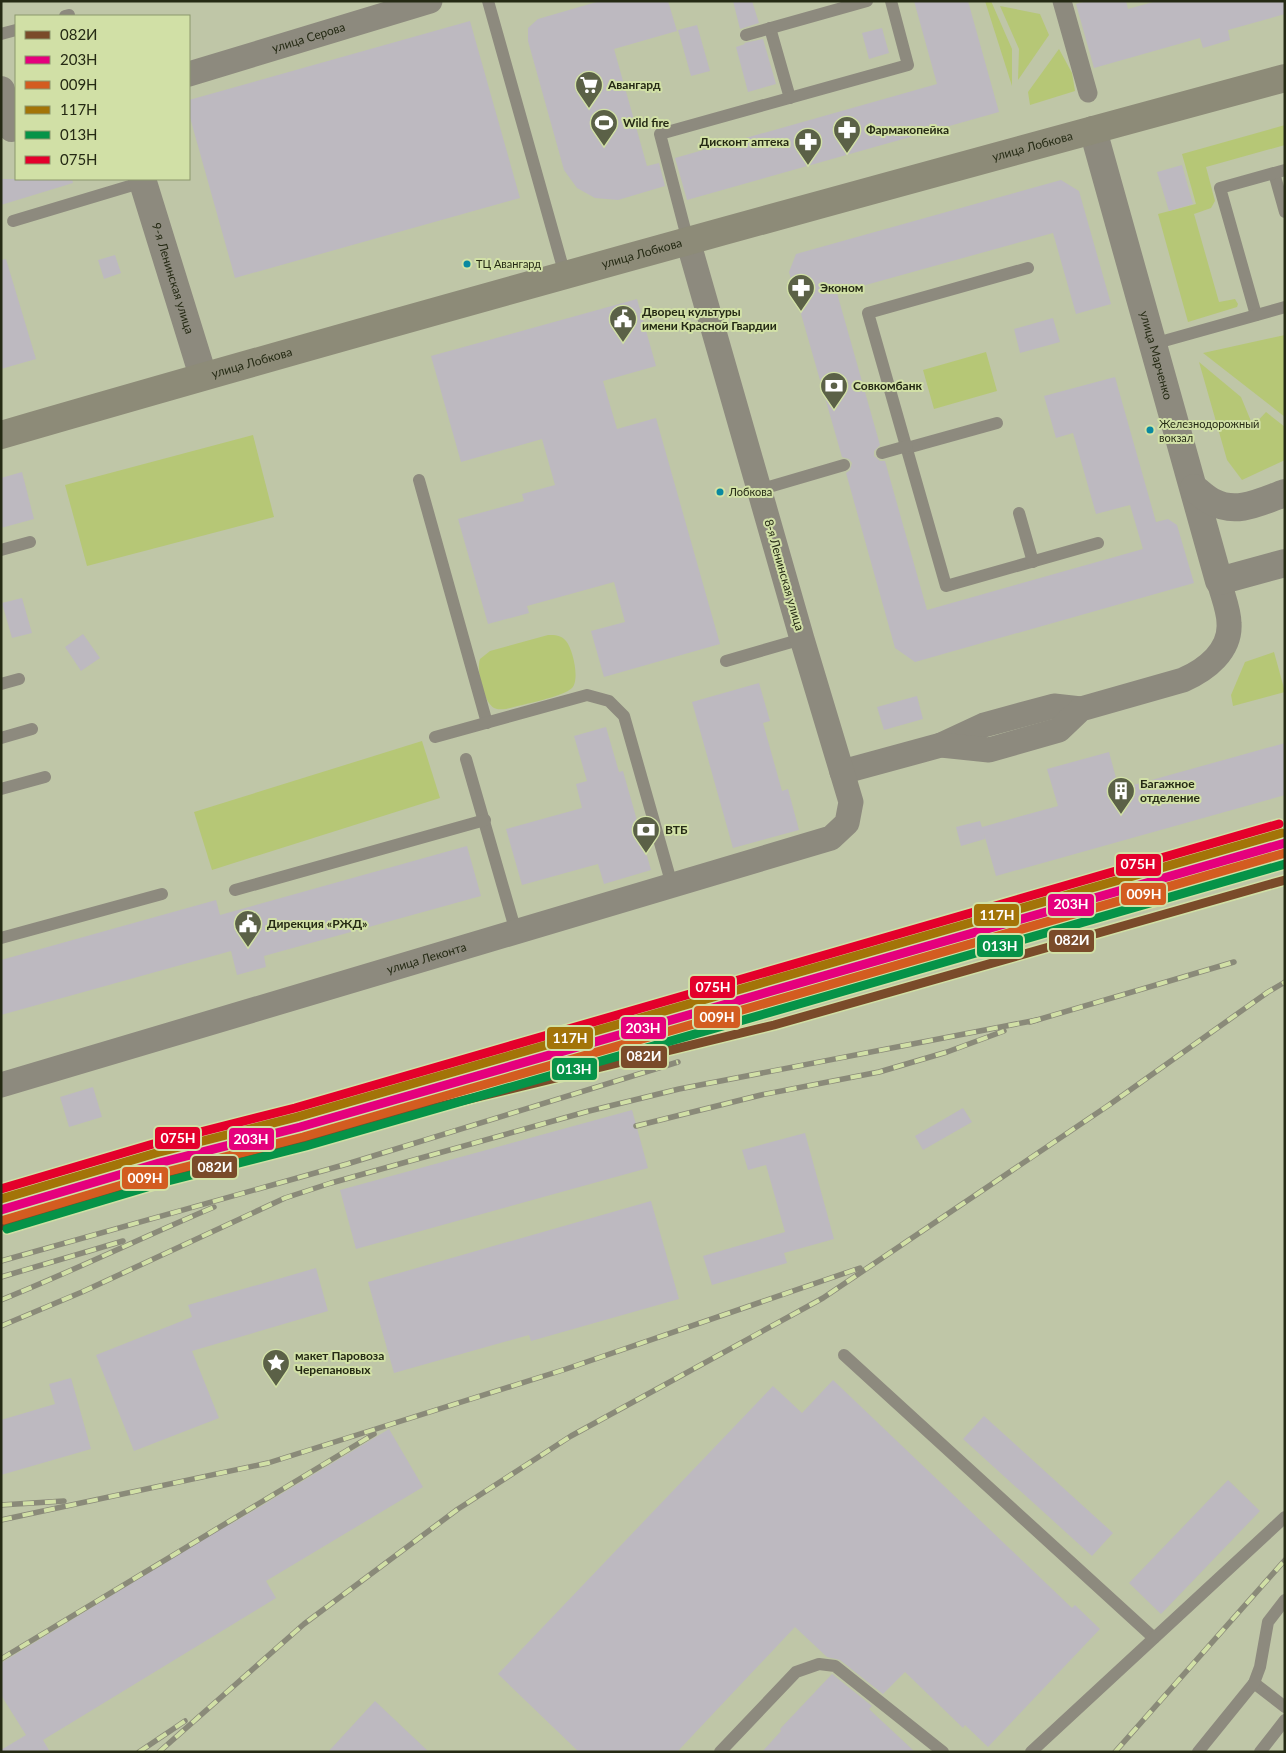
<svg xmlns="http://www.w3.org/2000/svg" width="1286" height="1753" font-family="Lato,sans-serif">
<rect width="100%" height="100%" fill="#bfc6a7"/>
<g fill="#b6c776">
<polygon points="985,1 991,1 1012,49 1012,86"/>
<polygon points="1000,6 1040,14 1049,35 1018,80 1019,49"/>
<polygon points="1059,49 1072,73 1075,91 1030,105 1028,92"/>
<polygon points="1285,125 1285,145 1206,167 1215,201 1211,208 1194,214 1219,302 1235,299 1238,304 1237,307 1188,322 1158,214 1196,204 1182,154"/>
<polygon points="1285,335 1285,417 1203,353"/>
<polygon points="986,352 997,391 934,409 923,370"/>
<polygon points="1199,362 1241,397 1253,426 1266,412 1285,427 1285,460 1242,480 1227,460"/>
<polygon points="253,435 274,517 87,566 65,485"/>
<path d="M548,635C555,635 561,635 566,641C573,649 580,680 572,688C563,697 520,705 506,709C502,709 498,710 494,708C483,701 476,670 480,659L490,651Z"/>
<polygon points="1274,652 1285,692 1233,706 1231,695 1245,662"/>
<polygon points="422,741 440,798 212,870 194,812"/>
</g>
<g fill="#bdb9c0">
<polygon points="600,1 668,1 677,31 614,49 647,166 659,163 665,186 618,200 595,198 577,188 564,170 528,41 528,28 538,19"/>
<polygon points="733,1 752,1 759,23 740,29"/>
<polygon points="914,1 968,1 999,112 687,200 675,158 937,84"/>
<polygon points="1087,1 1126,1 1128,9 1157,1 1285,1 1285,14 1228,30 1230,40 1203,48 1200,38 1094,68 1076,4"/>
<polygon points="470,21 520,198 235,278 189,114 189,100"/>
<polygon points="697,25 710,71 691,76 678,30"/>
<polygon points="882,28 889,53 869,59 862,33"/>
<polygon points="763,39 776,84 748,92 736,47 745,44 744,43"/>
<polygon points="1182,165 1193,204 1169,211 1157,172"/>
<polygon points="1,179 72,179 73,183 1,205"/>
<polygon points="1061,180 1079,191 1111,304 1076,314 1053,233 837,293 880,445 874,451 874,456 880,461 885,461 927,610 1143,549 1130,505 1096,514 1073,433 1056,438 1044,396 1115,377 1156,522 1168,519 1177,525 1194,583 915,662 895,648 846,473 850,470 852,463 849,459 842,457 789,272 796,254"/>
<polygon points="115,255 121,273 104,279 98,260"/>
<polygon points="6,259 36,359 1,369 1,260"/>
<polygon points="637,299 656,366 603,381 617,429 656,418 720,644 604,677 591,631 625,622 614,582 527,606 529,613 488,624 458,519 524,501 522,494 555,485 542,439 461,462 431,356"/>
<polygon points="1053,318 1060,342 1020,353 1014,329"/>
<polygon points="22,472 34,519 1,528 1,478"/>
<polygon points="22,598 32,633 12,638 2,603"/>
<polygon points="83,634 100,658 81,671 65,647"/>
<polygon points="759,683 770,721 763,723 782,791 788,789 799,830 733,848 692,702"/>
<polygon points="917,696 923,719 884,730 877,707"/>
<polygon points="606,727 619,772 623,771 651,870 604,884 598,864 522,885 506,829 582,808 576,784 587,781 574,736"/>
<polygon points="1285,743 1285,795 996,876 984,834 985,839 961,846 956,827 980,821 982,827 1058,806 1047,769 1109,752 1119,789"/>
<polygon points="467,846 481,896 264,956 266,967 237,975 231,951 1,1015 1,960 216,900 220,915"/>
<polygon points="93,1087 102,1117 69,1127 60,1097"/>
<polygon points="963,1108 972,1122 923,1150 915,1136"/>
<polygon points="632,1110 648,1168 356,1249 340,1190"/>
<polygon points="805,1133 834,1239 784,1253 787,1263 712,1285 703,1256 785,1232 766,1165 748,1170 742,1150"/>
<polygon points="651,1201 679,1299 531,1341 529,1335 394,1373 368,1282"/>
<polygon points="316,1268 328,1311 192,1351 219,1418 134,1451 96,1355 192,1317 188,1305"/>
<polygon points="71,1378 91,1449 1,1475 1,1420 55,1404 49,1384"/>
<polygon points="833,1380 1072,1608 1075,1605 1100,1629 988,1747 965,1725 963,1728 905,1672 883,1694 840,1660 827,1657 795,1627 677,1752 579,1752 498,1674 773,1386 802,1413"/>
<polygon points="984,1416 1113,1533 1092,1556 963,1439"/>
<polygon points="389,1429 423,1487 266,1581 276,1598 43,1740 50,1752 1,1752 1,1750 26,1735 1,1695 1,1663 230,1523 231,1524"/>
<polygon points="1228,1480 1260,1511 1161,1614 1129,1583"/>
<polygon points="832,1674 872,1706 869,1709 915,1752 762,1752 781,1731 780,1729"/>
<polygon points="375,1701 429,1752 328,1752"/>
</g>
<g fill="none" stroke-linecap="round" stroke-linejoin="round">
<g stroke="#8d8a7e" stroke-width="12">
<polyline points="488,1 565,275"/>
<polyline points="65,16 69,15"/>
<polyline points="770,28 790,98"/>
<polyline points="1,34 16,30"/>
<polyline points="746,35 867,1"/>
<polyline points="1274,173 1285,212"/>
<polyline points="13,221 143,182"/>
<polyline points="688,241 660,134 908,65 891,1"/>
<polyline points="1028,268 868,313 946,586 1098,543"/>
<polyline points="1256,315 1220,188 1285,170"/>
<polyline points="1153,344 1285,307"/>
<polyline points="907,448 997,423"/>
<polyline points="882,453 907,446"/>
<polyline points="419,480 487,723"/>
<polyline points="759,490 844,465"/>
<polyline points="1019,513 1033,562"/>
<polyline points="1,550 30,542"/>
<polyline points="726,661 802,639"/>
<polyline points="1,684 19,679"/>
<polyline points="435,737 587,695 609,701 624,716 672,885"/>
<polyline points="1,738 32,729"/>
<polyline points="466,759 516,932"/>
<polyline points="1,789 45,777"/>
<polyline points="235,890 485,820"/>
<polyline points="1,938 162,894"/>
<polyline points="844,1355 1154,1638"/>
<polyline points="1254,1683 1285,1707"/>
<polyline points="720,1752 796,1672 819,1664 835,1666 943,1752"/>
<polyline points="1031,1752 1285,1517"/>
<polyline points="1198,1752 1254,1683 1260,1667 1268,1622 1285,1600"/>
<polyline points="1260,1752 1285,1720"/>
</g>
<polyline stroke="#8d8a7e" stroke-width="19" points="1062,1 1088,93"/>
<g stroke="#8d8a7e" stroke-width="25">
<path id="s1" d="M189,74L430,1"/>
<polyline points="941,745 984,725 1054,706 1081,709"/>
<path d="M842,772L941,745L989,750L1059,730L1081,709L1183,680C1206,670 1231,651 1229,623C1229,610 1222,594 1219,581"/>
<path id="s2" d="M1,1085L831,838L847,823L851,802L802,639L688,241"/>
</g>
<g stroke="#8d8a7e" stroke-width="28">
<polyline points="1,90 12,128 16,127"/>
<path id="s3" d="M1093,130L1219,581L1285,563"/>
<path id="s4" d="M142,179L203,376"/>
<path d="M1194,488C1200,493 1206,499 1213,502C1237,515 1262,501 1285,493"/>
</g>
<path stroke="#8d8b78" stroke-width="28" id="s5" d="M1,435C428,311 856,194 1285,78"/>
<defs>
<g id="rail">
<polyline points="1030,1022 1234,962"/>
<polyline points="636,1126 761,1095 879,1072 947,1052 1004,1031"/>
<polyline points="1,1261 347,1164 678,1062"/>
<polyline points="1,1277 123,1241"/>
<path d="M1,1300C73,1271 143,1237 214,1207"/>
<polyline points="1,1326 82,1292 285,1198 331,1183 589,1111 679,1089 1037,1020"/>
<polyline points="1,1505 64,1501"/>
<polyline points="1,1520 268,1463 566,1369 860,1268"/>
<polyline points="1,1659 374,1434"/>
<polyline points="139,1752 185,1721"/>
<polyline points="159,1752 304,1624 458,1509 571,1436 823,1298 1109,1105 1268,992 1285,982"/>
<polyline points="1115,1752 1285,1560"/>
</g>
</defs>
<use href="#rail" stroke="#8a8a79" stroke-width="5.5"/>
<use href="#rail" stroke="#d1e0a6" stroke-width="4" stroke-dasharray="11" stroke-linecap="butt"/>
<defs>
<polyline id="rail-1" points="1,1226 391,1118 774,1025 1285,880"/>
<polyline id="rail-2" points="1,1210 159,1163 300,1127 1285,843"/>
<polyline id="rail-3" points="4,1220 162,1173 303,1137 1285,853"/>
<polyline id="rail-4" points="1,1199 156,1153 297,1117 1282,833"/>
<polyline id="rail-5" points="7,1229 164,1182 306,1146 1285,864"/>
<polyline id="rail-6" points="1,1189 153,1144 295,1108 1279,824"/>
</defs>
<use href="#rail-1" stroke="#d1e0a6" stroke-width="12"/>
<use href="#rail-2" stroke="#d1e0a6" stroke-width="12"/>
<use href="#rail-3" stroke="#d1e0a6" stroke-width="12"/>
<use href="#rail-4" stroke="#d1e0a6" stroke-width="12"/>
<use href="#rail-5" stroke="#d1e0a6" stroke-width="12"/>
<use href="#rail-6" stroke="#d1e0a6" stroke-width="12"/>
<use href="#rail-1" stroke="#7a4b2a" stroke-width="9"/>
<use href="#rail-2" stroke="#e5007d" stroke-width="9"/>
<use href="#rail-3" stroke="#d35c20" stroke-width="9"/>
<use href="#rail-4" stroke="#a37408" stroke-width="9"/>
<use href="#rail-5" stroke="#069348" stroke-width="9"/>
<use href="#rail-6" stroke="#e4002b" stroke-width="9"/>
</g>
<defs>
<symbol id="supermarket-pin" viewBox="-11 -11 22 30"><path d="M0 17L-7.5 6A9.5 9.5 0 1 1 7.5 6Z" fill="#5b6147" stroke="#d1e0a6"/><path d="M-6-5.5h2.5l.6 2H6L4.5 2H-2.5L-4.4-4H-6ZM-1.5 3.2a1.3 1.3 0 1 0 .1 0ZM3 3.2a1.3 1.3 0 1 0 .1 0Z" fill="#fff"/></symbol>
<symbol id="stadium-pin" viewBox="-11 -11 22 30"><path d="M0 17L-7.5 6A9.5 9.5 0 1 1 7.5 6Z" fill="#5b6147" stroke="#d1e0a6"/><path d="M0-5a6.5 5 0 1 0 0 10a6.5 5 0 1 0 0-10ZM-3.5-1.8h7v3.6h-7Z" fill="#fff"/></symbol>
<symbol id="pharmacy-pin" viewBox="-11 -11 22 30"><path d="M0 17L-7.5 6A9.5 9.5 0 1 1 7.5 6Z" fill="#5b6147" stroke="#d1e0a6"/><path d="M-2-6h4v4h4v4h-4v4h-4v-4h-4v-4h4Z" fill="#fff"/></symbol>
<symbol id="civic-pin" viewBox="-11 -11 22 30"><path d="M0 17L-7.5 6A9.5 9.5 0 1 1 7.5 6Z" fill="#5b6147" stroke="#d1e0a6"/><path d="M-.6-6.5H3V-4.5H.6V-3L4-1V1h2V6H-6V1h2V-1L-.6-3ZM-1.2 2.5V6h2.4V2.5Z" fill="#fff"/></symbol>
<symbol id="bank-pin" viewBox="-11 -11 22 30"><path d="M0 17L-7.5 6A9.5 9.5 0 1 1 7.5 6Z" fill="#5b6147" stroke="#d1e0a6"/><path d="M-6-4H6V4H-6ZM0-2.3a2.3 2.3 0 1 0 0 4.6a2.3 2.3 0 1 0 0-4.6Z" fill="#fff"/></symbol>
<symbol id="building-pin" viewBox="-11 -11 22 30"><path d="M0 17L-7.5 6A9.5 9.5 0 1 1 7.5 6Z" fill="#5b6147" stroke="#d1e0a6"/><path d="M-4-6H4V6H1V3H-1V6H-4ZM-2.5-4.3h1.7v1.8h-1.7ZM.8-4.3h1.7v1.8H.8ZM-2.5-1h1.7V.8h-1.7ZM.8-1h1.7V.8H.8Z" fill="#fff"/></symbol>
<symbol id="sight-pin" viewBox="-11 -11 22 30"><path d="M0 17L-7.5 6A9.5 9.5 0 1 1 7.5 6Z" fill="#5b6147" stroke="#d1e0a6"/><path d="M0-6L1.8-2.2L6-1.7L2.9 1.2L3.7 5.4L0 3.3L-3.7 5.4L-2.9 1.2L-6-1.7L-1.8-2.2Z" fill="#fff"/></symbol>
</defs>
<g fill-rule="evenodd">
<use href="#supermarket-pin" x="573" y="69" width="32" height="43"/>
<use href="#stadium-pin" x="588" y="107" width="32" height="43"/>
<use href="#pharmacy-pin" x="831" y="114" width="32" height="43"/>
<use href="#pharmacy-pin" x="792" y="126" width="32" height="43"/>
<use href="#pharmacy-pin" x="785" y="272" width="32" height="43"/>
<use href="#civic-pin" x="607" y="303" width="32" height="43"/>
<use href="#bank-pin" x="818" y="370" width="32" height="43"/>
<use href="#building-pin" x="1105" y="775" width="32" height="43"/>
<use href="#bank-pin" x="630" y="814" width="32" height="43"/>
<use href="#civic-pin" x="232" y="908" width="32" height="43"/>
<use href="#sight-pin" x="260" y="1347" width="32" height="43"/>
</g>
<g fill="#0989a0" stroke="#d1e0a6" stroke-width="2">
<circle cx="467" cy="264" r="4.5"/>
<circle cx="1150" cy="430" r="4.5"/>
<circle cx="720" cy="492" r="4.5"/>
</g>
<g text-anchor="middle" stroke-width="4" stroke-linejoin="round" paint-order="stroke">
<g font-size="11" fill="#252a14" stroke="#d1e0a6" text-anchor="start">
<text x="476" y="268">ТЦ Авангард</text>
<text x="1159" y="428">Железнодорожный<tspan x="1159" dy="14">вокзал</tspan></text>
<text x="729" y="496">Лобкова</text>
</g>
<g font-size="12" fill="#252a14" stroke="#d1e0a6">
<text dy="4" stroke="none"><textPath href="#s1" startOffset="125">улица Серова</textPath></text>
<text dy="4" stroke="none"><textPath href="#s5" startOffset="1071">улица Лобкова</textPath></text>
<text dy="4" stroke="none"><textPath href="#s5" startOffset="666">улица Лобкова</textPath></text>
<text dy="4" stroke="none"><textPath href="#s4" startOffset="104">9-я Ленинская улица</textPath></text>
<text dy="4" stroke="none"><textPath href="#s3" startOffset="234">улица Марченко</textPath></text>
<text dy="4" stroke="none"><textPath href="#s5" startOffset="261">улица Лобкова</textPath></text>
<text transform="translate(784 575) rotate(74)" y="4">8-я Ленинская улица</text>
<text dy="4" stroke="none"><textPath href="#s2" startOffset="444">улица Леконта</textPath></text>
</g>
<g font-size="12" font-weight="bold" fill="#252a14" stroke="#d1e0a6" text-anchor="start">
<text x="608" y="89">Авангард</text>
<text x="623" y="127">Wild fire</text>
<text x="866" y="134">Фармакопейка</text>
<text x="789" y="146" text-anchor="end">Дисконт аптека</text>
<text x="820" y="292">Эконом</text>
<text x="642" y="316">Дворец культуры<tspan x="642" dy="14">имени Красной Гвардии</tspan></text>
<text x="853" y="390">Совкомбанк</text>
<text x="1140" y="788">Багажное<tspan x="1140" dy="14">отделение</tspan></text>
<text x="665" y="834">ВТБ</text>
<text x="267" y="928">Дирекция «РЖД»</text>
<text x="295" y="1360">макет Паровоза<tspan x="295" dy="14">Черепановых</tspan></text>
</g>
</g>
<g stroke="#d1e0a6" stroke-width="2">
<rect x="1115" y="853" width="47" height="24" rx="5" fill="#e4002b"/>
<rect x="1120" y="882" width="47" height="24" rx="5" fill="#d35c20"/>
<rect x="1047" y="893" width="48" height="24" rx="5" fill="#e5007d"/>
<rect x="973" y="903" width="47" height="24" rx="5" fill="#a37408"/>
<rect x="1048" y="929" width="47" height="24" rx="5" fill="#7a4b2a"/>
<rect x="976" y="934" width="48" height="24" rx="5" fill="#069348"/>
<rect x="689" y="975" width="47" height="24" rx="5" fill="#e4002b"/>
<rect x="693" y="1005" width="48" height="24" rx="5" fill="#d35c20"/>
<rect x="620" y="1016" width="47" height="24" rx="5" fill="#e5007d"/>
<rect x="546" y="1026" width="48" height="24" rx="5" fill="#a37408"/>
<rect x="620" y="1045" width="48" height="24" rx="5" fill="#7a4b2a"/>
<rect x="551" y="1057" width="47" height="24" rx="5" fill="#069348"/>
<rect x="154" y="1126" width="47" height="24" rx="5" fill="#e4002b"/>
<rect x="228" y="1127" width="47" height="24" rx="5" fill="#e5007d"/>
<rect x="191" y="1155" width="47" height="24" rx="5" fill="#7a4b2a"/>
<rect x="121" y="1166" width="48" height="24" rx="5" fill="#d35c20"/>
</g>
<g font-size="14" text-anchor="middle" font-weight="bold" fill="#fff">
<text x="1138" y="869">075Н</text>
<text x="1144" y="899">009Н</text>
<text x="1071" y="909">203Н</text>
<text x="997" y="920">117Н</text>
<text x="1072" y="945">082И</text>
<text x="1000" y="951">013Н</text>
<text x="713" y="992">075Н</text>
<text x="717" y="1022">009Н</text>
<text x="643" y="1033">203Н</text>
<text x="570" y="1043">117Н</text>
<text x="644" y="1061">082И</text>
<text x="574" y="1074">013Н</text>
<text x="178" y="1143">075Н</text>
<text x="251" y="1144">203Н</text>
<text x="215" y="1172">082И</text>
<text x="145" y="1183">009Н</text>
</g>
<rect width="1286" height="1753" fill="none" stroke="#252a14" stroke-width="5"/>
<rect x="15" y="15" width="175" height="165" fill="#d1e0a6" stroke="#8c976c"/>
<rect x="25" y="31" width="25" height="8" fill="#7a4b2a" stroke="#8c976c"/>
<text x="60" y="40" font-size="15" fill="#252a14">082И</text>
<rect x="25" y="56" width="25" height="8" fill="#e5007d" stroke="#8c976c"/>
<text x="60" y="65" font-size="15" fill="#252a14">203Н</text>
<rect x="25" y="81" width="25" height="8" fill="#d35c20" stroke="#8c976c"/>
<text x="60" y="90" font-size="15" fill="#252a14">009Н</text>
<rect x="25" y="106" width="25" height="8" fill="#a37408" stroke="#8c976c"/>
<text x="60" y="115" font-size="15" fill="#252a14">117Н</text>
<rect x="25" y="131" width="25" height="8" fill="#069348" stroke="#8c976c"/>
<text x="60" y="140" font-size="15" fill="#252a14">013Н</text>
<rect x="25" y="156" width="25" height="8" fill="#e4002b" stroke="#8c976c"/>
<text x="60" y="165" font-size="15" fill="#252a14">075Н</text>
</svg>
